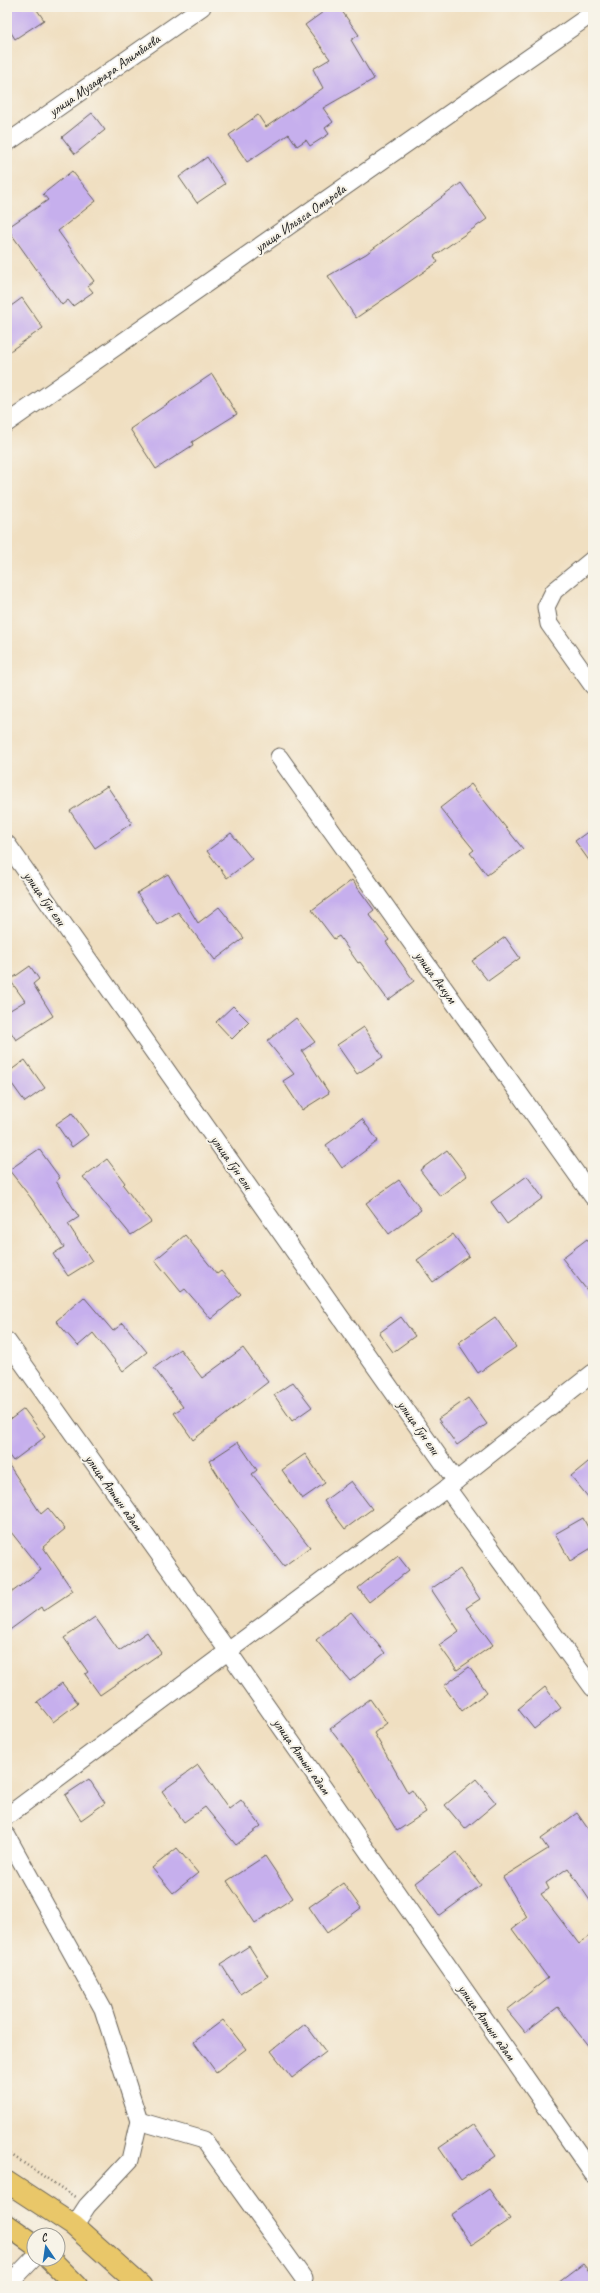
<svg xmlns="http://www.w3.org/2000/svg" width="600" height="2293" font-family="Caveat,sans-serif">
<rect width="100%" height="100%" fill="#f7f3e8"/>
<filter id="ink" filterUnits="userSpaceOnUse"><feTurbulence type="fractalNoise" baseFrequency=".025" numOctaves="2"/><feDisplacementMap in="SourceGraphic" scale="8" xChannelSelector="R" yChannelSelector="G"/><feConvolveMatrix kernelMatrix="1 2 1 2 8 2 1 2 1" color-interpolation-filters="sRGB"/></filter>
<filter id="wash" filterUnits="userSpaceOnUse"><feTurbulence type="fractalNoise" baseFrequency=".012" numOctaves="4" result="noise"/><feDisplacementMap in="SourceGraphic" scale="16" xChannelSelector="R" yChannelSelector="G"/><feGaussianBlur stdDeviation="0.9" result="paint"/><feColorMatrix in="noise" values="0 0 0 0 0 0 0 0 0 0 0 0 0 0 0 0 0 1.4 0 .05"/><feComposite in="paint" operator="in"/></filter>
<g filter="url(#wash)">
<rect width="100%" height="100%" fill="#f0dfc1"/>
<g id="blocks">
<g fill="#c6afed">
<polygon points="7,7 35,7 44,20 15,39 7,26"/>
<polygon points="330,7 339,7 359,35 351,40 374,79 323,108 333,122 325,128 329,134 310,146 306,140 297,146 289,134 247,162 229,135 258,115 266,127 323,88 313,69 330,59 305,25"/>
<polygon points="92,113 105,130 75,154 62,137"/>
<polygon points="207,157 225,184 197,203 179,177"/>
<polygon points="72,171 96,201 58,231 94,281 88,286 93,292 73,306 68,300 62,305 7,228 48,200 43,194"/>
<polygon points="461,183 487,219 434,256 438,262 356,318 328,276 366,254"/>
<polygon points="22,298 43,328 7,353 7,309"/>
<polygon points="212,374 237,414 192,442 193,445 156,469 130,429"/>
<polygon points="471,784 523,849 487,875 470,853 474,850 440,808"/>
<polygon points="107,786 132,823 95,848 70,811"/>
<polygon points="593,828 593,866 575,841"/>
<polygon points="231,833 252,859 227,878 207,851"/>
<polygon points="168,874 198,923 219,907 244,938 215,960 178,912 157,925 137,893"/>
<polygon points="352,880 374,910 369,914 389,940 386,942 414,981 388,1000 360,962 358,963 339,936 334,939 312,910"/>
<polygon points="505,937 520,958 488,981 472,961"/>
<polygon points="30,966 39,979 33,984 53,1016 16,1040 7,1026 7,1012 25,1001 10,980"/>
<polygon points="233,1006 249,1022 232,1039 216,1022"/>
<polygon points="296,1018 315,1042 302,1051 329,1093 302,1110 283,1081 294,1074 267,1041"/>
<polygon points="364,1027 383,1057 357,1074 337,1045"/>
<polygon points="25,1060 45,1088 25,1102 7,1077 7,1073"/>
<polygon points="72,1113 88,1135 72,1147 56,1124"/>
<polygon points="362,1119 378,1141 342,1168 326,1145"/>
<polygon points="39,1149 60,1178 56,1181 79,1217 68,1224 92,1261 68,1276 53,1254 64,1247 31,1198 9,1170"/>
<polygon points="447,1150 467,1176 440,1196 420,1170"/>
<polygon points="107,1159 125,1183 123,1185 151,1222 131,1235 83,1177"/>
<polygon points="527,1176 543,1198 507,1224 491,1202"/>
<polygon points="399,1180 421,1210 389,1234 366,1203"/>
<polygon points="453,1234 469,1256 433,1282 417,1260"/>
<polygon points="185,1235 217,1274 221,1271 241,1294 211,1319 185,1289 181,1292 155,1260"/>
<polygon points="587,1239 593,1247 593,1298 562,1258"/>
<polygon points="84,1297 113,1331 123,1323 147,1352 123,1371 93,1333 78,1346 56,1321"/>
<polygon points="401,1317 415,1336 393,1352 379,1333"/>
<polygon points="495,1317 516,1347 478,1373 458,1343"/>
<polygon points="243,1348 268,1382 193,1440 174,1413 183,1407 154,1368 180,1349 202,1378"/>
<polygon points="293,1382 312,1407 292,1421 274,1395"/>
<polygon points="468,1398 487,1424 457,1445 438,1419"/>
<polygon points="24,1409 45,1437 13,1461 7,1453 7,1422"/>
<polygon points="238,1442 257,1470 252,1474 310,1547 284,1566 236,1504 209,1461"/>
<polygon points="305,1454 325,1483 302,1499 282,1470"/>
<polygon points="593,1458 593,1503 571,1476"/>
<polygon points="7,1462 41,1514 48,1508 65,1529 43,1547 73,1591 43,1611 41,1607 7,1632 7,1596 41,1570 7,1527"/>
<polygon points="351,1481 372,1509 345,1529 324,1501"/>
<polygon points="583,1518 593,1537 593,1547 570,1561 555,1534"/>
<polygon points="398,1556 409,1570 369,1602 358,1588"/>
<polygon points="460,1569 480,1599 466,1608 493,1645 457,1670 439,1645 459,1631 431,1589"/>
<polygon points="351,1612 385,1653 350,1681 316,1640"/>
<polygon points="95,1617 119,1651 147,1632 161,1653 100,1695 85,1674 88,1672 64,1638"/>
<polygon points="469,1667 487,1692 462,1711 444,1686"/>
<polygon points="62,1683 78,1703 53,1722 37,1702"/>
<polygon points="545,1687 561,1708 534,1729 518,1709"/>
<polygon points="370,1699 387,1723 374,1733 408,1793 412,1790 426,1812 397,1831 353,1759 330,1729"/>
<polygon points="198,1765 229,1809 241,1800 261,1826 236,1845 205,1807 184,1822 162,1791"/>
<polygon points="89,1779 105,1803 81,1820 65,1795"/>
<polygon points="476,1779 496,1803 465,1829 445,1805"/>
<polygon points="577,1813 593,1836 593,1905 568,1868 546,1883 549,1889 541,1894 579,1944 593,1934 593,2052 558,2007 525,2032 507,2010 548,1978 512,1929 527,1917 503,1877 548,1849 541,1839"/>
<polygon points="177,1848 198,1873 173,1893 152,1868"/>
<polygon points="456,1852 481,1885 439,1916 415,1883"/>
<polygon points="265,1856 293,1898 255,1923 227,1881"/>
<polygon points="343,1883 361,1908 327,1933 309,1907"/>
<polygon points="249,1946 268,1976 240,1994 221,1964"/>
<polygon points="223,2020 246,2049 216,2072 194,2042"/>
<polygon points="305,2024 326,2052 292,2078 271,2051"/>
<polygon points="474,2124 496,2156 461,2180 439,2148"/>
<polygon points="489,2189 510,2219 472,2245 451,2215"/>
<polygon points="583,2264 593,2276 593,2286 554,2286"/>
</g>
</g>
</g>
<g filter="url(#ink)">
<use href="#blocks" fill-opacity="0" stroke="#666056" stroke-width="1"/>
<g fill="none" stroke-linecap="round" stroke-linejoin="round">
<defs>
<g id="minor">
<polyline points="7,143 202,7"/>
<polyline points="7,423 593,13"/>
<polyline points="593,559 554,591 546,607 549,624 593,686"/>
<polyline points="279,757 593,1197"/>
<polyline points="7,844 456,1481"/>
<polyline points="7,1341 228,1651 593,2174"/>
<polyline points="447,1488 593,1688"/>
<polyline points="7,1816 447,1488 593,1373"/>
<polyline points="7,1836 103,2009 139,2121 130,2160 87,2206 74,2226"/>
<polyline points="139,2121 204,2140 304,2279"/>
<polyline points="7,2286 34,2258"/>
</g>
<g id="major">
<polyline points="7,2182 74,2226 141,2286"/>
<polyline points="7,2225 34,2244"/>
<polyline points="50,2259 77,2286"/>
</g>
</defs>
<use href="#minor" stroke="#666056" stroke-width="19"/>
<use href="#major" stroke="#666056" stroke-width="23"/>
<polyline stroke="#666056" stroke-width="2.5" stroke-dasharray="1 3" stroke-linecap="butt" points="7,2152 75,2197"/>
<use href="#minor" stroke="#fff" stroke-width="17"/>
<use href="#major" stroke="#e9c769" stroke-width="21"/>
</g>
</g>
<g text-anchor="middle" stroke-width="4" stroke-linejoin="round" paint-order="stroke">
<g font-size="14" fill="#1c1c1c" stroke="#f7f3e8">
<text transform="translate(104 75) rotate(-35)" y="5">улица Музафара Алимбаева</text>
<text transform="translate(300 218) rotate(-35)" y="5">улица Ильяса Омарова</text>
<text transform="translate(45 898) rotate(55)" y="5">улица Гун ели</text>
<text transform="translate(436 977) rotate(54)" y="5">улица Аккум</text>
<text transform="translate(232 1162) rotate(55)" y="5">улица Гун ели</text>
<text transform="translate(419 1427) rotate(55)" y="5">улица Гун ели</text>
<text transform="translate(114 1492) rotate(55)" y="5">улица Алтын адам</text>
<text transform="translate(302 1756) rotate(55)" y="5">улица Алтын адам</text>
<text transform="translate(487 2022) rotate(55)" y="5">улица Алтын адам</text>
</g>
</g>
<rect width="600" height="2293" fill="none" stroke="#f7f3e8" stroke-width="24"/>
<g transform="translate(46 2247) rotate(347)"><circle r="19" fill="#f7f3e8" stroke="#9f9d96"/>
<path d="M0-3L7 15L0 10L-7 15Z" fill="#1f6fb2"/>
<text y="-6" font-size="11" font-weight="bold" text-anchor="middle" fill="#1c1c1c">С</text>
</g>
</svg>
